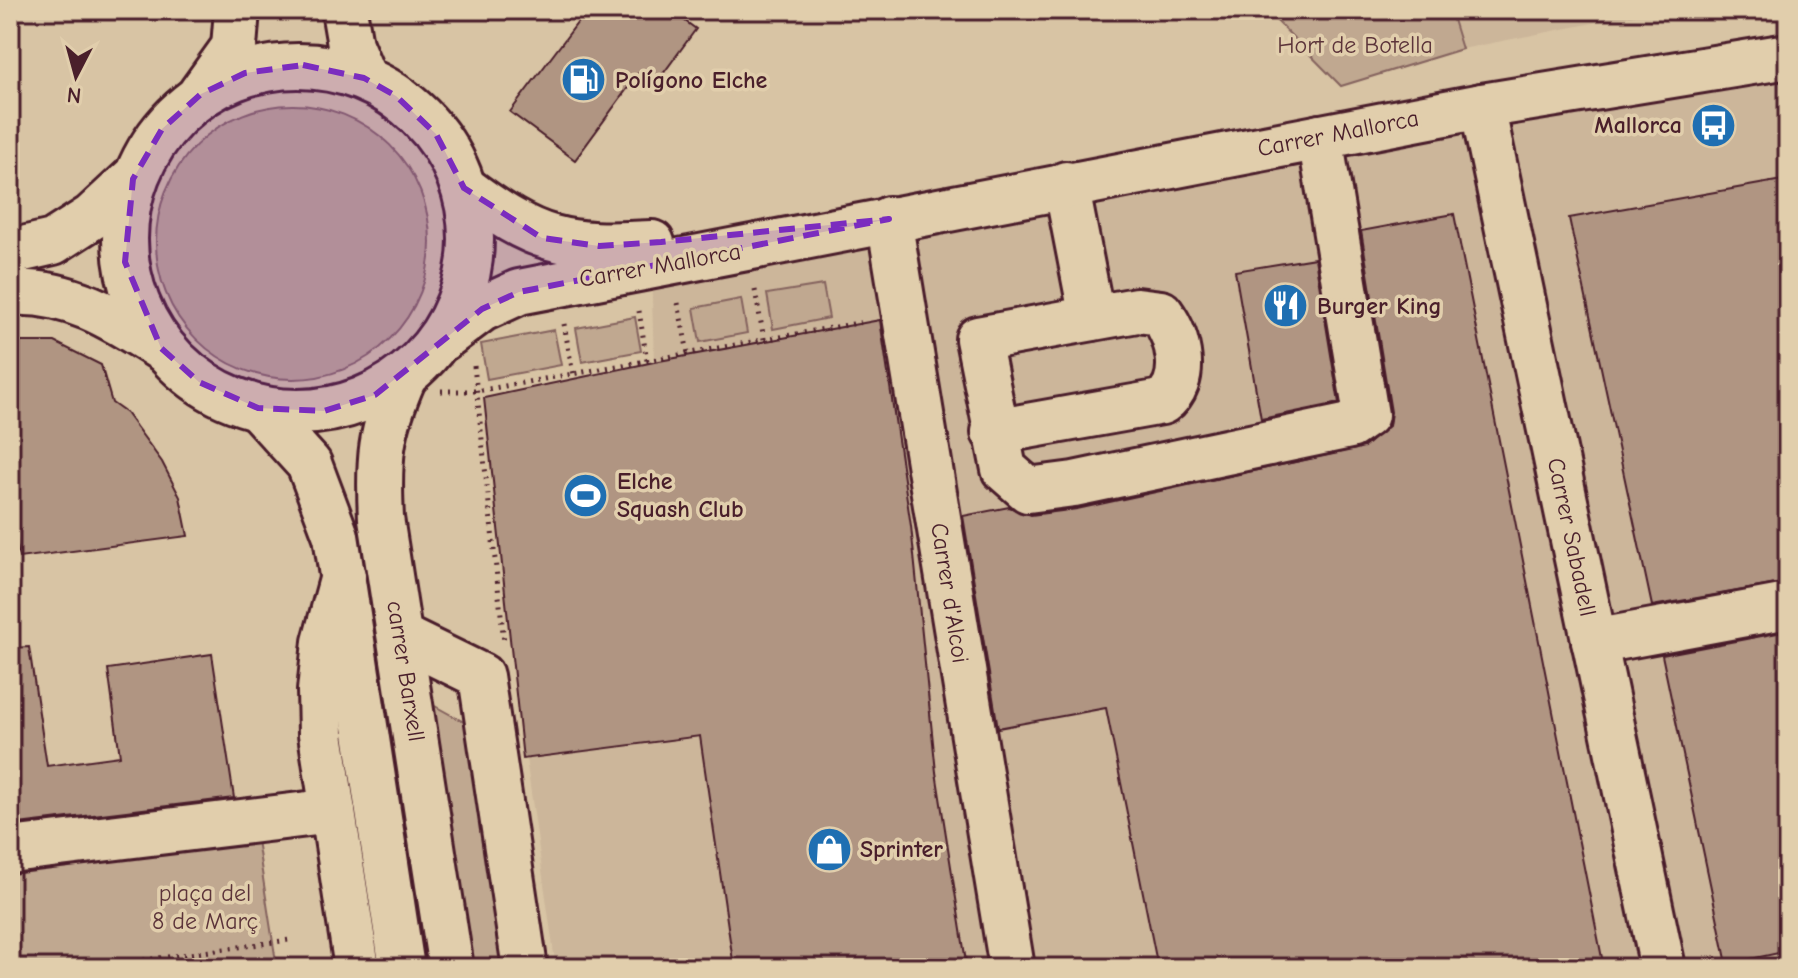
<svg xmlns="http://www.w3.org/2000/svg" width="1798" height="978" font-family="'Comic Neue',sans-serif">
<rect width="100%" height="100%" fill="#d8c4a4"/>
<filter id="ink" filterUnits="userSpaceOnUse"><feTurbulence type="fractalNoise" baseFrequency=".0125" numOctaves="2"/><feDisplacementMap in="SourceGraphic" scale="16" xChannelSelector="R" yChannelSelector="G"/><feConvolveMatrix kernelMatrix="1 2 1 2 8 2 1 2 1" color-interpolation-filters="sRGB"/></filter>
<g filter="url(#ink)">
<g fill="#ccb69a">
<polygon points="1450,10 1659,10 1462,49"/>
<polygon points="1788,56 1788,968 556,968 513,667 484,398 654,362 651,266"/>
</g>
<g fill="#c0a890" stroke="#85645e" stroke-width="2">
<polygon points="1266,10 1450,10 1462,49 1341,86"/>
<circle cx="293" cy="242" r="137"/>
<polygon points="823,285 829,318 773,329 767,294"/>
<polygon points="741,299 747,333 700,342 694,308"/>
<polygon points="635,317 641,351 582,362 576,328"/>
<polygon points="554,330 561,365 487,379 481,344"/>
<polygon points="433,705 469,725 504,968 472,968"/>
<polygon points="257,840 277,968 10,968 10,867"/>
</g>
<g fill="#b09582" stroke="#4a1f2b" stroke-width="2">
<polygon points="587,10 670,10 696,29 654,86 638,74 575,160 510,112"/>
<polygon points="1788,179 1788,582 1652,606 1569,218"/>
<polygon points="1454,214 1604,968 1158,968 1106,708 998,728 963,516 1009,507 1031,515 1077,509 1364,447 1389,426 1391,412 1361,231"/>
<polygon points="1315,258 1339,403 1261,419 1235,271"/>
<polygon points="880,320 911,526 936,772 967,968 734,968 700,736 523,759 484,398 654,362"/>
<polygon points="10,342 55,342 101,365 112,403 126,413 162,462 180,497 188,536 19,558 10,498"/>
<polygon points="1788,631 1788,951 1727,964 1662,655"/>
<polygon points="29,647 47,766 120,756 108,669 212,654 234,798 10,825 10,648"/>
</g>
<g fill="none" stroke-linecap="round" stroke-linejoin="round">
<defs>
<g id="minor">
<polyline points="1482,106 1663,968"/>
<polyline points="1066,184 1092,318"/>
<path d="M464,188C536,242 563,248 652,243"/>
<polyline points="889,219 1012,968"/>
<polyline points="10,252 53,242 92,217 133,179"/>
<path d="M10,293C68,289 114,318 161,348"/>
<polyline points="442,339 482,309 519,292 1482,106 1788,56"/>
<path d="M994,432L1162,402C1190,381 1179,338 1161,313L1137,310L978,339L1004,469L1028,490L1074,484L1350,426L1366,415L1320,137"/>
<polyline points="343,576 325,642 320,691 321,734 357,968"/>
<polyline points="401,637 481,676 525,968"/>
<polyline points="1594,642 1788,606"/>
<polyline points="10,850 333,811"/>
</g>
<g id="major">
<polyline points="344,10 350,45 364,78"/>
<circle cx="298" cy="239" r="173"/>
<polyline points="201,93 234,47 237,10"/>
<path d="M404,377C380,432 378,459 381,518L451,968"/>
<polyline points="258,408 309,464 336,536 402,968"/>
</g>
</defs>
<use href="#minor" stroke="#4a1f2b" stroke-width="50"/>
<use href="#major" stroke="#4a1f2b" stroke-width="50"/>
<g stroke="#4a1f2b" stroke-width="5" stroke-dasharray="2 6" stroke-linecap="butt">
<polyline points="755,290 764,339"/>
<polyline points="678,303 688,353"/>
<polyline points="639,311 647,361"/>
<polyline points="564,324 573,374"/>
<polyline points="474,366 504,642"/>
<polyline points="441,391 477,391 864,322"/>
<polyline points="88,968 289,940"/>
</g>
<use href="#minor" stroke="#e1ceac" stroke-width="44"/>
<use href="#major" stroke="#e1ceac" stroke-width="44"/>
</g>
</g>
<path fill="#7b2cbf" fill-opacity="0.2" stroke="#7b2cbf" stroke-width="6" stroke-dasharray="16 10" stroke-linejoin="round" d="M303,65L364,78L396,96L436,134L464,188L542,238L599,246L661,242L889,219L519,292L482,309L375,395L324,411L258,408L199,382L161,348L125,262L133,179L162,129L201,94L245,73Z"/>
<defs>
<symbol id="fuel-disc" viewBox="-11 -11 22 22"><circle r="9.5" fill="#1f6fb2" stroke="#e1ceac"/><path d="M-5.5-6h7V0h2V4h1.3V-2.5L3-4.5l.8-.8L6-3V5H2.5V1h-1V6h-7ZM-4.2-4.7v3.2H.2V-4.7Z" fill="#fff"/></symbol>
<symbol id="bus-disc" viewBox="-11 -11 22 22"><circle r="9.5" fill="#1f6fb2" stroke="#e1ceac"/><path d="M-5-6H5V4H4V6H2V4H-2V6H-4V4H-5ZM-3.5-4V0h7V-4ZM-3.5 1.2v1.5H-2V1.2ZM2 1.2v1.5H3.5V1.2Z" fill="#fff"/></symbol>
<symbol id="restaurant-disc" viewBox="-11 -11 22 22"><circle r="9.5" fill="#1f6fb2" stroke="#e1ceac"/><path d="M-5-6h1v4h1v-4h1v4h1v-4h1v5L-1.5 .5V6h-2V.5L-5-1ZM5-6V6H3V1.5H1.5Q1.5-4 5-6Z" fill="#fff"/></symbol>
<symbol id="stadium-disc" viewBox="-11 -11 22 22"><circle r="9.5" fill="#1f6fb2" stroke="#e1ceac"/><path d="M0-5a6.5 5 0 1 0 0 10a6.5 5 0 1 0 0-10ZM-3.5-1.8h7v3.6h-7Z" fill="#fff"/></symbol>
<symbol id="shop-disc" viewBox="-11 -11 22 22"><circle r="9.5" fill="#1f6fb2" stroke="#e1ceac"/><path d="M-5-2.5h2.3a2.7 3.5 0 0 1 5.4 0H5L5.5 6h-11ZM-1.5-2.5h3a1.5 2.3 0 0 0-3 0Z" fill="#fff"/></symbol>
</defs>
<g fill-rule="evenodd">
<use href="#fuel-disc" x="558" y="54" width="51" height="51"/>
<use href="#bus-disc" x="1688" y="100" width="51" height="51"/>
<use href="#restaurant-disc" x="1260" y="280" width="51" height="51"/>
<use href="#stadium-disc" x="560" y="470" width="51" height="51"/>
<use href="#shop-disc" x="804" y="824" width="51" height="51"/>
</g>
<g text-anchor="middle" stroke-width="7" stroke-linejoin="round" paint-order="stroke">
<g font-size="24" fill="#5c343a" stroke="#e1ceac">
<text x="1355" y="53">Hort de Botella</text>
<text x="205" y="901">plaça del<tspan x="205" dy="28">8 de Març</tspan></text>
</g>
<g font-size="24" font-weight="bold" fill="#4a1f2b" stroke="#e1ceac" text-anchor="start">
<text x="615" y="88">Polígono Elche</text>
<text x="1682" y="133" text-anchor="end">Mallorca</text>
<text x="1317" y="314">Burger King</text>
<text x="617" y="489">Elche<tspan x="617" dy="28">Squash Club</tspan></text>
<text x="860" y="857">Sprinter</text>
</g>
<g font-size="24" fill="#4a1f2b" stroke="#e1ceac">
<text transform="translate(1338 133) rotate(-11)" y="8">Carrer Mallorca</text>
<text transform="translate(660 265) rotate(-10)" y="8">Carrer Mallorca</text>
<text transform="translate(1572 537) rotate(78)" y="8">Carrer Sabadell</text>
<text transform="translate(950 593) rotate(81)" y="8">Carrer d'Alcoi</text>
<text transform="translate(406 671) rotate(81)" y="8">carrer Barxell</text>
</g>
</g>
<rect width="1798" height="978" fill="none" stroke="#e1ceac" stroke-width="40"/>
<rect x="20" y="20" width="1758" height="938" fill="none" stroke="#4a1f2b" stroke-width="3" filter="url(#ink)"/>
<g transform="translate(76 76) rotate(186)" stroke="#e1ceac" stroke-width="6" paint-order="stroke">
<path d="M0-6L14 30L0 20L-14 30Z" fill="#4a1f2b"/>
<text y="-12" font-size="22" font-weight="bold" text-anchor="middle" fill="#4a1f2b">N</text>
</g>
</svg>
